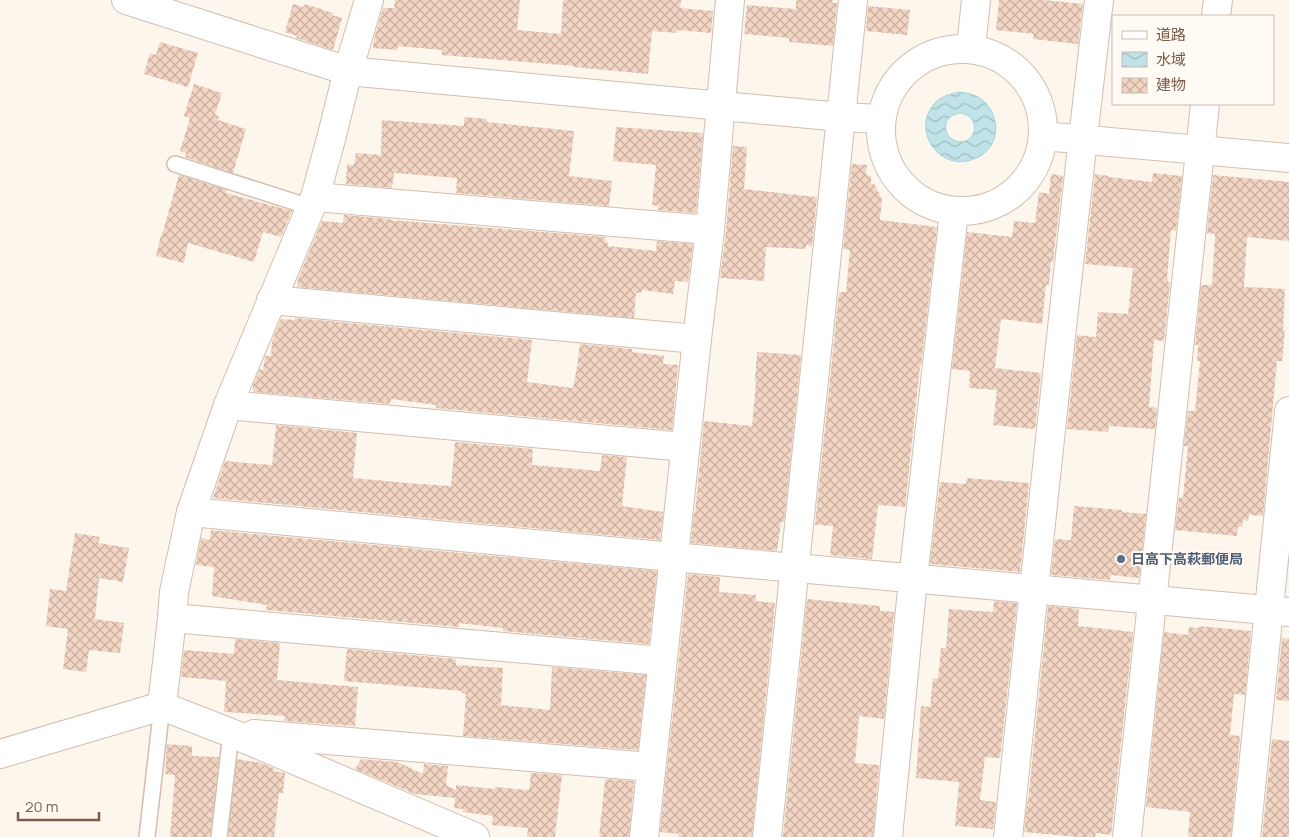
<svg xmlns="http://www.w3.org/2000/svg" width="1289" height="837" font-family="Manrope,'Noto Sans JP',sans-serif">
<defs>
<pattern id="water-waves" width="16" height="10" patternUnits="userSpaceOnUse" patternTransform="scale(1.25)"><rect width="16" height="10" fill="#bfe3e8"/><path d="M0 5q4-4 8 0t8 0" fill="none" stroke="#a0bbbe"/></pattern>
<pattern id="building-cross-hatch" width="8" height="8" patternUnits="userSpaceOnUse" patternTransform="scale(1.25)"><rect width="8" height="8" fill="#f3d5c3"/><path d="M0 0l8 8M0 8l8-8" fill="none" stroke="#cab0a1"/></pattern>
</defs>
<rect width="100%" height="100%" fill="#fdf6ec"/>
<path fill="url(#water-waves)" stroke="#a5d3da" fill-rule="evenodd" d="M958,92C966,93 974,94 980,98C993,107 999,125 994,139C991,148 984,155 976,158C940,175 908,128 937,101C943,96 951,94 958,92ZM960,113C987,117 972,155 949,137C942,125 946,116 960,113Z"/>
<g fill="url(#building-cross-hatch)">
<polygon points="395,0 520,0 517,30 561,34 563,0 681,0 680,8 713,11 711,33 677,30 677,33 652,31 648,74 574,67 574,66 442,55 442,50 398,46 397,50 373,48 374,39 383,8 394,8"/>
<polygon points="796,0 833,0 832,3 837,3 833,46 789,42 789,38 744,34 747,5 796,9"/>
<polygon points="999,0 1044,0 1083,4 1078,44 1033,39 1034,34 996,30"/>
<polygon points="293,4 304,7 305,4 333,13 332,15 342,18 333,50 296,38 297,36 285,32"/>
<polygon points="868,6 910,10 907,35 866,31"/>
<polygon points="160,42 198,53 188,87 144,74 150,53 156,55"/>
<polygon points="194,84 222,93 215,115 219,116 218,120 246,129 233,173 185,157 186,153 180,151 190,118 184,116"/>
<polygon points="464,117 487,119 487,122 574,131 569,176 612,181 609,206 456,193 457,178 394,173 392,188 346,184 347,164 354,165 356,153 381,155 382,120 464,126"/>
<polygon points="616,127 703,133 696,213 658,210 659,206 652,205 656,165 613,161"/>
<polygon points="733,146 747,147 744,189 817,197 812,246 806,245 806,249 766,247 764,281 720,278 726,231"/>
<polygon points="852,164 867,165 866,175 871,176 871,184 874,184 882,199 880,220 937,227 921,366 920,366 905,507 878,505 872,559 830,555 833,526 815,525 839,292 846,292 850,250 843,249"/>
<polygon points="1153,173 1182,176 1176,231 1171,230 1167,279 1168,279 1168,282 1170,282 1164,341 1154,340 1149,407 1157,408 1155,429 1109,426 1108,432 1067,429 1077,335 1096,337 1098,312 1128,314 1133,268 1085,264 1095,174 1109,176 1109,177 1152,182"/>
<polygon points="1051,174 1063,176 1053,262 1051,261 1049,285 1046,285 1042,324 1001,319 995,368 1041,373 1035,429 993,425 997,390 969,388 970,371 952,369 967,232 1012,237 1014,221 1035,223 1039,192 1049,194"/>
<polygon points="179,175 227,190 226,193 292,211 281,237 263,232 254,262 188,243 184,263 156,256 161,235 162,235"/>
<polygon points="1213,175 1289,182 1289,241 1247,237 1244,287 1285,289 1283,330 1285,330 1282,361 1277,361 1263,516 1249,515 1248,521 1243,520 1242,527 1238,527 1237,536 1175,530 1179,497 1183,498 1188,446 1184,446 1188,411 1195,411 1200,361 1197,361 1198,345 1195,345 1201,285 1212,285 1215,234 1207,233"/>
<polygon points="344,215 390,219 390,220 606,237 605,242 608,243 608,246 656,251 657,241 693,244 688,282 675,281 673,294 642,290 641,293 636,293 634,318 297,287 298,279 322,221 343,223"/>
<polygon points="295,318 532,340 527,382 573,388 577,367 580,344 632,349 632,352 664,356 663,364 678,365 672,430 436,408 436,405 391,399 390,404 253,392 253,385 260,369 263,370 265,356 271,356 272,341 281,319 295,320"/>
<polygon points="757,352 801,355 784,522 781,522 777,551 691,543 694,512 695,513 704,421 752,426 756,381 755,381"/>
<polygon points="276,425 357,433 353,478 407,483 451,486 455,442 533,449 532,465 600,471 602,455 627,457 622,506 663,512 660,540 213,498 225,461 272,465"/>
<polygon points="967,478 1029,483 1020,572 930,564 940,482 966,484"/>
<polygon points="1074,506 1122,510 1122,512 1146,514 1139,578 1111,575 1110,580 1051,575 1055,539 1071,540"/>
<polygon points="211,530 657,571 649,644 503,631 503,628 459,623 459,627 266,610 267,605 212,596 214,567 196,565 201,538 210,540"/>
<polygon points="75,533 100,537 98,543 129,548 123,582 99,578 95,619 124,623 120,653 89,650 86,672 63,669 68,629 46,626 50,589 66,591"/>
<polygon points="688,574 720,577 719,592 756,595 756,601 775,603 752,837 678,837 679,834 660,832"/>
<polygon points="807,599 880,606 880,611 894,612 884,719 859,716 855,763 879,765 873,837 783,837"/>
<polygon points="994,601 1017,603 1000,758 985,757 980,800 996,802 993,829 955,826 959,782 916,778 921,706 930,707 933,678 938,679 941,648 946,648 949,609 993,612"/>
<polygon points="1048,606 1079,609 1078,626 1133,632 1111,835 1096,833 1095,837 1078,837 1024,832 1027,802 1028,802"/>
<polygon points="1199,626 1251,631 1245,695 1234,694 1230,735 1240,736 1231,837 1188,837 1190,812 1146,807 1164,632 1188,635 1189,627 1199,628"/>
<polygon points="1282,638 1289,639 1289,701 1276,700"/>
<polygon points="235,639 280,643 277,680 358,687 355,726 284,721 285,716 224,712 226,681 181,677 184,650 234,654"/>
<polygon points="347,649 456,659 456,665 503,668 501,705 550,710 552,667 646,675 638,750 463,736 466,694 462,693 462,691 344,681"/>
<polygon points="1272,739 1289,741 1289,837 1262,837"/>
<polygon points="167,744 192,746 192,756 219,757 210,837 170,837 175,775 165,774"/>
<polygon points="237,759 261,763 275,769 274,771 285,773 283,793 279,793 274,837 228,837"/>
<polygon points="361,759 397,762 423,774 424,764 448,766 446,785 456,790 456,785 495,789 495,787 529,790 531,773 562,775 555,837 527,837 528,828 492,825 493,816 463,812 463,809 454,808 455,798 415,794 355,769"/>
<polygon points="605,779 634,781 629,837 599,837"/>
</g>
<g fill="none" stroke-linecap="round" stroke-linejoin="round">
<defs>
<g id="lane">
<polyline points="175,164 310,207"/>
<polyline points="147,837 162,706"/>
<polyline points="219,837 231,733"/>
</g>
<g id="street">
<polyline points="126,0 348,71 841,117 881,119"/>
<polyline points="1216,16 1218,0"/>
<polyline points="971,48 976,0"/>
<circle cx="962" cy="130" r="81"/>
<polyline points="315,197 710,230"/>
<polyline points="271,300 697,339"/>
<polyline points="228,405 685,447"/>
<polyline points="191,512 673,557 1289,612"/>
<polyline points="172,618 662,661"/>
<polyline points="162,706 172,618 174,592 191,512 228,405 315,197 331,139 348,71 369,0"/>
<polyline points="254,734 651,767"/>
<polyline points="0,754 162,706 231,733 475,837"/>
<polyline points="644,837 697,339 710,230 730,0"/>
<polyline points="767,837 853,0"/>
<polyline points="888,837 913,579 954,212"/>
<path d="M1008,837C1037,558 1066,279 1099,0"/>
<polyline points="1127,837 1205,104"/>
<polyline points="1246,837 1289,411"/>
</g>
<polyline id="secondary" points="1043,136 1289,158"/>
</defs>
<use href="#lane" stroke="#d1beb0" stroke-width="18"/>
<use href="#street" stroke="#d1beb0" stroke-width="30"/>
<use href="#secondary" stroke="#d6c0b0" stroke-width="30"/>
<use href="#lane" stroke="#fff" stroke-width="15"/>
<use href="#street" stroke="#fff" stroke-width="28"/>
<use href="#secondary" stroke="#fff" stroke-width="28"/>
</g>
<circle fill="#5c6f8a" stroke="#fffaf3" stroke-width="2" cx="1121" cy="559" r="5"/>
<g text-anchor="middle" stroke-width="4" stroke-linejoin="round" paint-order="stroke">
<g font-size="14" font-weight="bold" fill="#4e5e75" stroke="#fffaf3" text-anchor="start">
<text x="1131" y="564">日高下高萩郵便局</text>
</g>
</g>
<rect x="1112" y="15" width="162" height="90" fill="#fffaf3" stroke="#cabbb1"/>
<rect x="1122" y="31" width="25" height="8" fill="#ffffff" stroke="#cabbb1"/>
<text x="1156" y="40" font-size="15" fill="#7a5c4d">道路</text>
<rect x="1122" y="52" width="25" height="15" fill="url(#water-waves)" stroke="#cabbb1"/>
<text x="1156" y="65" font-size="15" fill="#7a5c4d">水域</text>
<rect x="1122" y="78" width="25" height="15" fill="url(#building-cross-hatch)" stroke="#cabbb1"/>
<text x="1156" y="90" font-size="15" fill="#7a5c4d">建物</text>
<path d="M18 812v8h81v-8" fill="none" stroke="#7a5c4d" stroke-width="2.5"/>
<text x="25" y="812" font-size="15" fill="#7a5c4d" stroke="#fffaf3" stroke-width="4" paint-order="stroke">20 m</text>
</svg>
